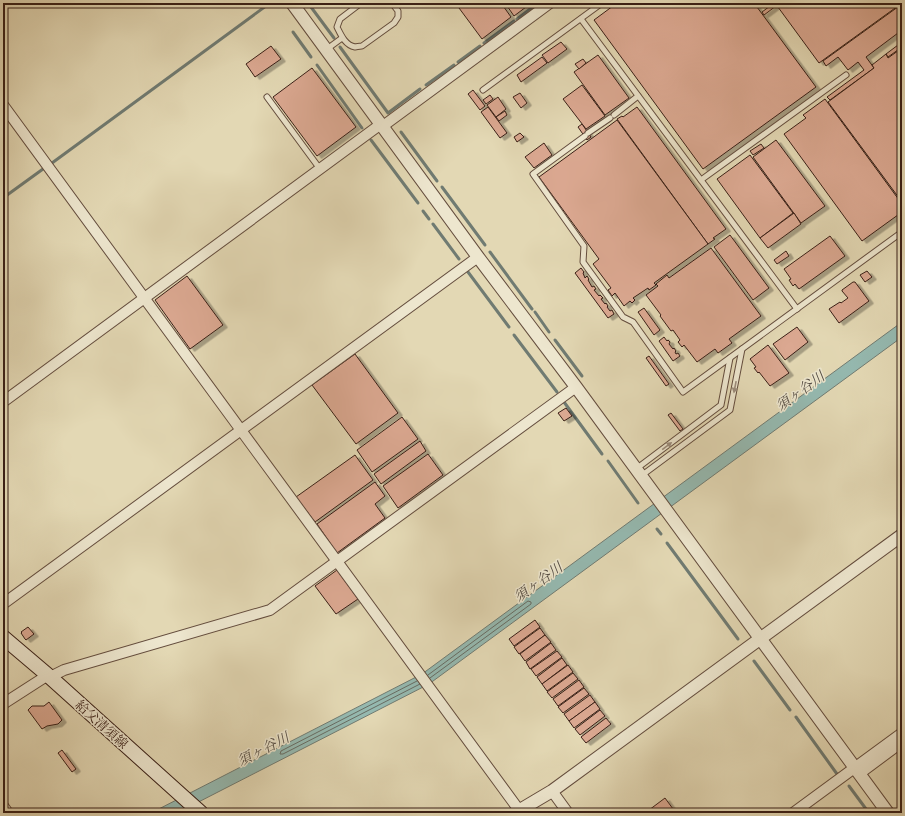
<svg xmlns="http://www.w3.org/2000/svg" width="905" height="816" font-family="'Libre Caslon Text','Noto Serif JP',serif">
<defs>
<filter id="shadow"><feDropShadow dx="4.5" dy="2.5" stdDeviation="0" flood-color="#0004"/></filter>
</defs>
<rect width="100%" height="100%" fill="#e3d8b4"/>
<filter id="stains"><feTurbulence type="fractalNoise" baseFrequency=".005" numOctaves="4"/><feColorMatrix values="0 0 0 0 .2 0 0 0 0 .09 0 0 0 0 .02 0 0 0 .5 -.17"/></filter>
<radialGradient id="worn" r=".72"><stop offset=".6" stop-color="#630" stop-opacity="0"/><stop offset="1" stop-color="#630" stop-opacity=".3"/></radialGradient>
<polygon fill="#95b9b0" stroke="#707b72" points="902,322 902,337 429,684 177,813 151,813 422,674"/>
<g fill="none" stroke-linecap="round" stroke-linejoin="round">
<g stroke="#676c63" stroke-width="1">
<polyline points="428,675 528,601 531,602 531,604 430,678"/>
<polyline points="417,681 281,751 280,754 283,754 420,684"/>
</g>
<g stroke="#707b72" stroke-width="3">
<polyline points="308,3 334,38"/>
<polyline points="517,19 538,3"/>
<polyline points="293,32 311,57"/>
<polyline points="484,43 514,21"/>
<polyline points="340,47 388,113 420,89"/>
<polyline points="458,62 480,46"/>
<polyline points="317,65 362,128"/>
<polyline points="426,85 454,65"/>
<polyline points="401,132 437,181"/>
<polyline points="371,140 418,203"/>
<polyline points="52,163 270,3"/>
<polyline points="442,187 485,245"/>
<polyline points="3,198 43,169"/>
<polyline points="423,211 429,219"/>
<polyline points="433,224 459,259"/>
<polyline points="490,252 532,309"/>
<polyline points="468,272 509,327"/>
<polyline points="535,312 549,332"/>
<polyline points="514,335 557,392"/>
<polyline points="555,340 582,376"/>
<polyline points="564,402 602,454"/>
<polyline points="608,461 638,503"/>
<polyline points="657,529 661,534"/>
<polyline points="667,543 738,639"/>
<polyline points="754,661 790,710"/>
<polyline points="796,717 837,774"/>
<polyline points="849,786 869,813"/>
</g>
</g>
<g fill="#dba891" stroke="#391f16" filter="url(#shadow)">
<polygon points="466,3 501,3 511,17 482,39 459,8"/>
<polygon points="505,3 529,3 530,4 514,16"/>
<polygon points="617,3 754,3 816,87 703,169 594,20"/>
<polygon points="774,3 776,6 764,15 762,12"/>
<polygon points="775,3 902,3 819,63"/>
<polygon points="902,4 902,30 866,57 874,68 830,100 827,97 864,70 858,62 848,70 838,57 826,66 823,61"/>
<polygon points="561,42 567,49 548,63 542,55"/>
<polygon points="902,42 902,47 888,57 886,54"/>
<polygon points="271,46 281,59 255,77 246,64"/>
<polygon points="902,48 902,202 828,102 874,68 872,65 886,54 888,58"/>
<polygon points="598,55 629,98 605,115 574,72"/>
<polygon points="542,57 547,63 521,82 517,75"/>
<polygon points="583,59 586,63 579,69 575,64"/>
<polygon points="312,68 356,127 317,156 273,97"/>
<polygon points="582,85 605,116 586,129 563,99"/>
<polygon points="473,90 485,106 480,110 468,94"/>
<polygon points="520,93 527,103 521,108 513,97"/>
<polygon points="490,95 493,99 486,104 483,100"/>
<polygon points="498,97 506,109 496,117 487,105"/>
<polygon points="825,99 902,204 902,212 862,241 784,134 806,118 803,115"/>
<polygon points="488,107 507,133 500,138 481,112"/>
<polygon points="637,107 726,229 713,238 715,239 708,244 617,119 622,116 623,117"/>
<polygon points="505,111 507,115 499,121 496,117"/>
<polygon points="617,120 708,244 654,283 656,285 649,290 648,288 633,298 635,300 632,303 630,301 624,306 615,293 612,296 608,290 611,288 593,264 599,259 539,177"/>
<polygon points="582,124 591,137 587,140 578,127"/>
<polygon points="520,133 524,137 517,142 514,137"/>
<polygon points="776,140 825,206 801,223 753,157"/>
<polygon points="544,143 552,155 534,168 525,157"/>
<polygon points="761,144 764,148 753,155 750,151"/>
<polygon points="750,155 793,213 760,238 717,179"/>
<polygon points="794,213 801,224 768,248 760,238"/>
<polygon points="730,235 769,288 753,300 714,247"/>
<polygon points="830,236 845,256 799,289 795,284 793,286 789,280 791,279 784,269"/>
<polygon points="711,248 761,316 729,339 732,343 718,353 715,349 697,362 684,345 682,347 678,342 680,340 673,330 671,331 660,316 661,315 646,295 658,286 656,284 667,275 669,278"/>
<polygon points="786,251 789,256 777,264 774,260"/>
<polygon points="581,268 584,272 583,273 585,278 587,276 589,279 588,280 592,287 594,286 596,289 594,290 599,296 600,295 603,298 601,299 605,304 606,303 608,306 607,307 610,311 612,310 614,314 608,318 575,273"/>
<polygon points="867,271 872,277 865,282 860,275"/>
<polygon points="187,276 223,325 190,349 155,300"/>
<polygon points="853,282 855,282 869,301 839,323 829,309 840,302 841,303 848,298 842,291 842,290"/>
<polygon points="644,308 660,330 654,335 638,312"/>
<polygon points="797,327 808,342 785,360 773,344"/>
<polygon points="664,337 667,341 668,340 670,342 669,344 673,349 674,348 676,351 675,352 676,354 678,353 680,356 673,361 659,341"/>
<polygon points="768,345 789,373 770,386 759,372 758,373 754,368 756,367 750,359"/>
<polygon points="355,354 398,413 356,444 312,385"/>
<polygon points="649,356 669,384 666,386 646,358"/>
<polygon points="566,408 572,416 564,421 558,413"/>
<polygon points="671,413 683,429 680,431 668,415"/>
<polygon points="402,417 418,439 372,472 357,450"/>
<polygon points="420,441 426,451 381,484 374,474"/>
<polygon points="428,454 443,475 398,508 383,486"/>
<polygon points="355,455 373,480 315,522 296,497"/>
<polygon points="375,482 385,496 375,504 385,518 337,553 317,524"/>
<polygon points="337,570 358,599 336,614 315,586"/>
<polygon points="535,620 540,627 514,646 509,639"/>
<polygon points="28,627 34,634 26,640 25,639 21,633 22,633 21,632"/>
<polygon points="540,628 545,635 519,654 514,647"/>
<polygon points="545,635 551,642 525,661 520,654"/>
<polygon points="551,643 556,650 530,669 526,662"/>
<polygon points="557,651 562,657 536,676 531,669"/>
<polygon points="562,658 567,665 542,684 537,677"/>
<polygon points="568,665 573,672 547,691 542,684"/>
<polygon points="573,673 578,679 552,698 547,692"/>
<polygon points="579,680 584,687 558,706 553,699"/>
<polygon points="584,688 589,694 563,713 558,707"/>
<polygon points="590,695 595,702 569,721 564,714"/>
<polygon points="49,702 62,720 58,724 47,726 42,729 28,710 32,706 44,706"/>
<polygon points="595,702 600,709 574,728 569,721"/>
<polygon points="600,710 605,716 580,735 575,729"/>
<polygon points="606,718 611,724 586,743 581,737"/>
<polygon points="62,750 76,769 72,772 58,753"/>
<polygon points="665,798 676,813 645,813"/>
</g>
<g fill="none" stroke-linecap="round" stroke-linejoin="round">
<defs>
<g id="service">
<path d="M361,3L340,19L337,27C341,35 345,45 355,47C355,47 361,46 362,46L394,23L398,17V11L392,3"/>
<polyline points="581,19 797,309"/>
<polyline points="327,49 342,38"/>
<polyline points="483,90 602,3"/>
<polyline points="267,97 320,169"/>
<polyline points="614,115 638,96"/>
<polyline points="588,133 610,118"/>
<polyline points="585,136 533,174 584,246 583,262 623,317 633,322 683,392 902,232"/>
<polyline points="701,180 846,75"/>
<polyline points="636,469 721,405 730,358"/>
<polyline points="641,476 730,410 742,349"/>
</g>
<g id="minor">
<polyline points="3,105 519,810"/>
<polyline points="383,126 550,3"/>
<polyline points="3,402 381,124"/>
<polyline points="3,604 478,257"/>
<polyline points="50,677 64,670 270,610 576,387"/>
<polyline points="3,704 48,675"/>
<polyline points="859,774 902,742"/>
<polyline points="552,791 568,813"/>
<polyline points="3,806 8,813"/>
<polyline points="793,813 902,733"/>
</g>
<g id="tertiary">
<polyline points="292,3 478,257 576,387 888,813"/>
<polyline points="515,813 552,791 902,535"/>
</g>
<polyline id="secondary" points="3,637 50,677 201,813"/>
</defs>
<use href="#service" stroke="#644d3e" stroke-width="7"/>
<use href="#minor" stroke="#644d3e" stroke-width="12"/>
<use href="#tertiary" stroke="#644d3e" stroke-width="14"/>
<use href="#secondary" stroke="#391f16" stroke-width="16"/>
<use href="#service" stroke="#ede6ce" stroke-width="5"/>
<use href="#minor" stroke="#ede6ce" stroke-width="10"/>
<use href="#tertiary" stroke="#ede6ce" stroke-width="12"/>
<use href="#secondary" stroke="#ede6ce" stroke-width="14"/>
</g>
<defs><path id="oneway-solid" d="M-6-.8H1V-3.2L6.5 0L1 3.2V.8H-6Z"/></defs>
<g fill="#9c8c7b">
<use href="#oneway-solid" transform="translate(735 387) rotate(101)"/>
<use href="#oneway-solid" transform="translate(667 446) rotate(-37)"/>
</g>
<g text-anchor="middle" stroke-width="3" stroke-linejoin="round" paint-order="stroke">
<g font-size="13" fill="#391f16" stroke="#ede6ce">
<text transform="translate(102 724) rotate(42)" y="5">給父清須線</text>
</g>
<g font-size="14" font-style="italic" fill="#554d44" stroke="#ede6ce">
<text transform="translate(800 391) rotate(-36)" y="5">須ヶ谷川</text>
<text transform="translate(538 582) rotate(-36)" y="5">須ヶ谷川</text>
<text transform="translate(263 749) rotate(-27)" y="5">須ヶ谷川</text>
</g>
</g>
<rect width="905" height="816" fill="none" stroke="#e3d8b4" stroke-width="16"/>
<rect x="4" y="4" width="897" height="808" fill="none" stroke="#391f16" stroke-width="2"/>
<rect x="8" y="8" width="889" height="800" fill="none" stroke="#391f16"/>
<rect width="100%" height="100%" filter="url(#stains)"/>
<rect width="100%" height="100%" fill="url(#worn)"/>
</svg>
